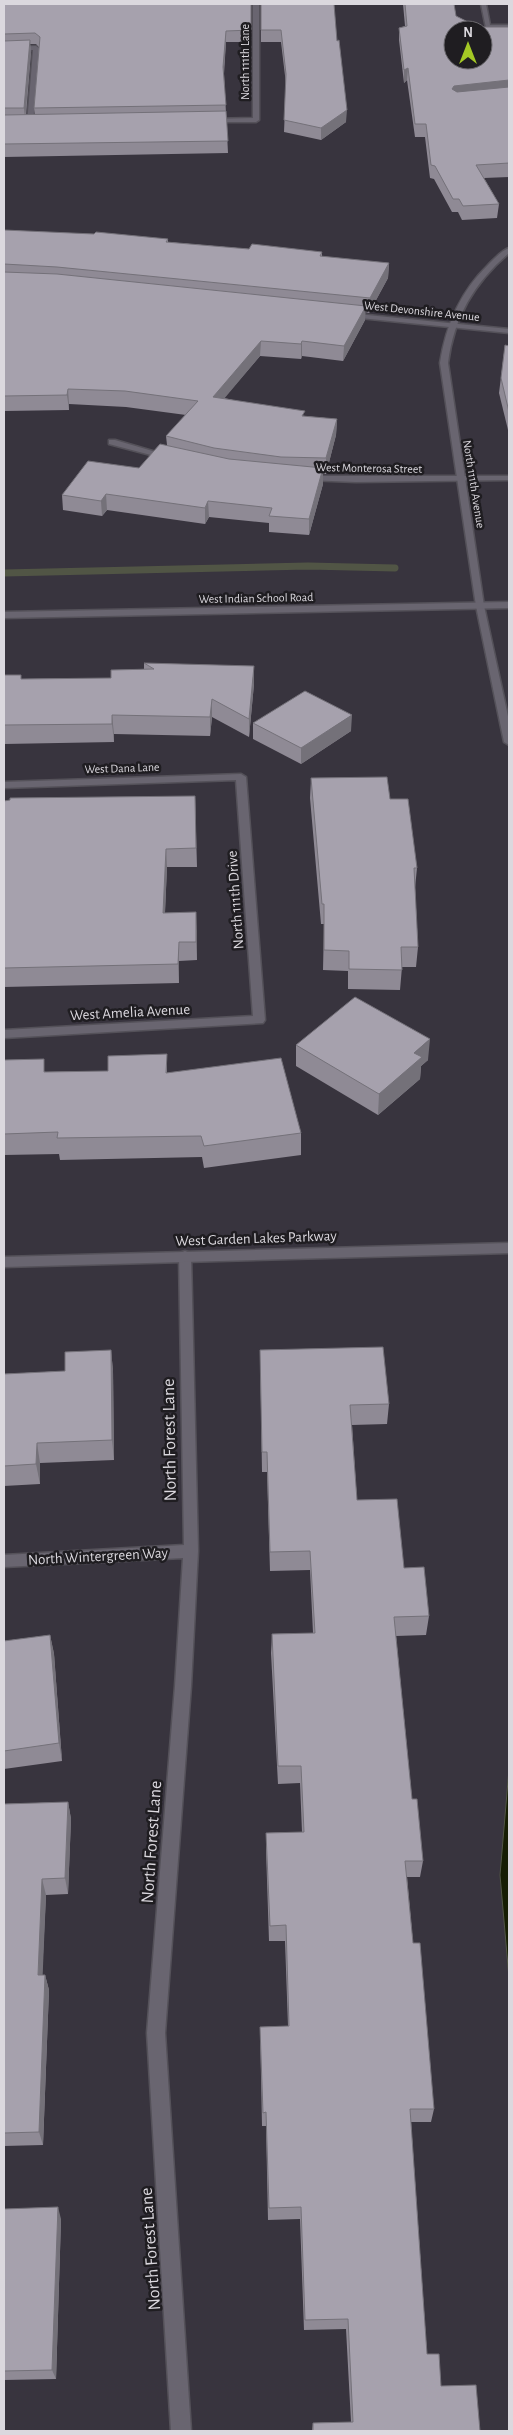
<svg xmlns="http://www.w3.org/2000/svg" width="513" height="2435" font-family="'Alegreya Sans',sans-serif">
<rect width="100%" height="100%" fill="#38343e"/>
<polygon fill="#161d03" stroke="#515545" points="509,1769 509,1978 500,1875"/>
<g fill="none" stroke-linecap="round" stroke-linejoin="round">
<polyline stroke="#515545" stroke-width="7" points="4,573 308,566 395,568"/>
<defs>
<g id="minor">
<polygon points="253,4 259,4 259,120 256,122 208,122 210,119 253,118"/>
<polygon points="481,4 486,4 490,25 509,25 509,29 486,28"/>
<polygon points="36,46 39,48 33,124 30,126 27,124 33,50 4,51 4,47"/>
<polygon points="347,313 509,329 509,333 350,317 346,315"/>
<polygon points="109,440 115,440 173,457 166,459 109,444"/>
<polygon points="304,476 509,476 509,480 356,482 307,480 304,480"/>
<polygon points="241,774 246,777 265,1020 263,1023 4,1038 4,1030 253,1016 236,780 4,788 4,782"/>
<polygon points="185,1251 190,1253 191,1256 198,1551 191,1686 165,2033 191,2431 171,2431 147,2033 175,1686 183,1558 4,1567 4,1555 184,1545 179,1256 180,1253"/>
</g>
<g id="tertiary">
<path d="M509,248V253C474,283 454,317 448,363L484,606L509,721V745L504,742L476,606L440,363C446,325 460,292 488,265C494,259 501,251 509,248Z"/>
<polygon points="509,1243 509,1253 4,1267 4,1257"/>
</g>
<polygon id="secondary" points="509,602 509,608 4,618 4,612"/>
</defs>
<use href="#minor" stroke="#545159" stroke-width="3"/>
<use href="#tertiary" stroke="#545159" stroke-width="3"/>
<use href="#secondary" stroke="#545159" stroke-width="3"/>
<use href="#minor" fill="#696570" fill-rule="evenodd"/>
<use href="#tertiary" fill="#696570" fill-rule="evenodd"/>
<use href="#secondary" fill="#696570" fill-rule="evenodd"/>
</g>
<g fill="#8f8a95" fill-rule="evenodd">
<path d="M4,4H252H251V42H226L224,74L228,153L4,157ZM30,44H36L39,47L34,108L35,115H26L31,52Z"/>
<polygon points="261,4 337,41 346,122 321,140 284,132 286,84 281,42 261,42"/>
<polygon points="403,4 454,4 456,16 478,27 509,27 509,177 484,178 499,204 497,218 462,220 458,212 452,212 434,179 430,178 425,137 415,137 407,80 404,83 399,40 399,28 405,26"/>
<polygon points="4,230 168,239 168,242 249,249 322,252 322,257 389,263 388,278 369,313 365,312 365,320 343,361 302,356 301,359 260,356 224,398 305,416 337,419 336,435 326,474 323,474 323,484 309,535 269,532 269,523 209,517 205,524 107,510 102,516 63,510 62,495 139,468 167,445 166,436 186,415 126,407 69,404 69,410 5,411 4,422"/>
<polygon points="505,345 509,346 509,434 499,393"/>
<polygon points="144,663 254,684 249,737 212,717 210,736 114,734 114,742 4,744 4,675 22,679 111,678 144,669"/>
<polygon points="253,723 351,731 301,764 253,739"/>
<polygon points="311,778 390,799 417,868 415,888 418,947 416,967 402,967 400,990 348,989 348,971 323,970 324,924 321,924 310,798"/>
<polygon points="195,796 197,867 167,867 165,913 197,931 197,960 179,961 179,983 4,987 4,801"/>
<polygon points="296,1045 428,1060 421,1066 420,1079 378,1115 296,1066"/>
<polygon points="167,1054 167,1073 301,1133 301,1155 204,1168 202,1157 60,1160 59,1154 4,1155 4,1060 46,1072 108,1071"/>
<polygon points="111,1350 113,1371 114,1460 40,1463 40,1484 4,1486 4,1374 65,1371"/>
<polygon points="260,1350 389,1404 387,1424 352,1425 357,1500 404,1568 429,1616 426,1635 396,1636 412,1799 423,1861 420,1877 407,1877 413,1943 434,2109 431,2122 411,2122 427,2354 441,2386 480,2431 312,2431 313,2423 351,2422 346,2329 304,2330 300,2219 268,2220 266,2126 262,2126 260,2027 288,2026 285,1941 269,1941 266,1850 266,1833 302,1832 300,1783 278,1784 271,1653 272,1634 313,1633 310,1570 270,1571 267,1472 262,1472"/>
<polygon points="50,1635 54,1654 62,1761 4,1769 4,1641"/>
<polygon points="68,1802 71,1819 68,1894 46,1895 42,1975 45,1975 49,1990 43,2145 4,2146 4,1804"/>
<polygon points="4,2209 61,2219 56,2379 4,2380"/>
</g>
<g fill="#747179">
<polygon points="226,31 226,42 223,79 223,67"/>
<polygon points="30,40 31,52 25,120 24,108"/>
<polygon points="408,68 407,80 404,83 404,70"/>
<polygon points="509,80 509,87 453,99 452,89 454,86"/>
<polygon points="347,110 346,122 321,140 321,128"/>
<polygon points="389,263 388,278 369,313 370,298"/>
<polygon points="366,306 365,320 343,361 344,346"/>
<polygon points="261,341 260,356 213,412 213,397"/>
<polygon points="302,341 302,356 301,359 301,344"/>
<polygon points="68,389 69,404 69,410 67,395"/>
<polygon points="4,400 5,411 4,422"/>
<polygon points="337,419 336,435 326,474 326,458"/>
<polygon points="323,468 323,484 309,535 309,519"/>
<polygon points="106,494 107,510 102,516 101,501"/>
<polygon points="208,501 209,517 205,524 205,508"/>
<polygon points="254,666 254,684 249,737 249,719"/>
<polygon points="212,699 212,717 210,736 210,717"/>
<polygon points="112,715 114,734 114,742 112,724"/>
<polygon points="352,715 351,731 301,764 301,748"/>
<polygon points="166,849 167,867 164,931 163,913"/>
<polygon points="196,912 197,931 197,960 196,942"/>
<polygon points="179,942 179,983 178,964"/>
<polygon points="430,1039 428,1060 421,1066 420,1079 378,1115 379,1094 414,1053"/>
<polygon points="111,1350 113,1371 114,1460 112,1440"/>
<polygon points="37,1443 40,1463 40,1484 36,1464"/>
<polygon points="50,1635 54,1654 62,1761 59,1743"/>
<polygon points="68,1802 71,1819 68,1894 65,1878"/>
<polygon points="42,1879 46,1895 42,1990 38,1975"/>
<polygon points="45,1975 49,1990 43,2145 39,2132"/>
<polygon points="58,2207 61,2219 56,2379 52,2370"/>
</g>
<g fill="#a6a1ad" stroke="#747179" fill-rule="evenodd">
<polygon points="4,4 251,4 251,30 226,31 223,67 226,105 34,108 40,37 35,33 4,34"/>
<polygon points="261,4 334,4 337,41 339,40 347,110 321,128 284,120 286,74 281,30 261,30"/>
<path d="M405,4H454L456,16L478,27H509V80L454,86L452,89L457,92L509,87V163L476,165L499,204L463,206L459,199H453L435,166L431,165L426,124H415L408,68L404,70L399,28L407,26ZM453,30H483V60H453Z"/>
<polygon points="30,40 24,108 4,108 4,41"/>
<polygon points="226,111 228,141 4,144 4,115"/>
<polygon points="4,230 94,234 96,232 168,239 166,242 249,249 252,244 322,252 320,256 389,263 370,298 57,267 4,264"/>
<polygon points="4,272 57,274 366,306 344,346 302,341 301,344 261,341 213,397 305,411 302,416 337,419 326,458 281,457 214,448 166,436 198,401 125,391 68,389 67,395 4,396"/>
<polygon points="505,345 509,346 509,412 501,378"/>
<polygon points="160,444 229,459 323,468 309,519 269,516 272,508 208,501 205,508 106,494 101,501 62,495 88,461 139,468"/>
<polygon points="144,663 254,666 249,719 212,699 210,717 112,715 112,724 4,725 4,675 21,675 21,679 111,678 111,670 154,669"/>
<polygon points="305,691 352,715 301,748 253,723"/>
<polygon points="387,777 390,799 408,799 417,868 414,868 418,947 401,947 402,970 349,969 349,951 324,950 324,904 322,904 311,778"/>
<polygon points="195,796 196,848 166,849 163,913 196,912 196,942 179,942 178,964 4,968 4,801 10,800 10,798"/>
<polygon points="355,997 430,1039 414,1053 422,1057 379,1094 296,1045"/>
<polygon points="167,1054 166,1073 281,1058 301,1133 204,1146 201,1136 57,1138 58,1132 4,1134 4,1060 44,1059 44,1072 108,1071 108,1056"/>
<polygon points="383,1347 389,1404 350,1405 357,1500 397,1499 404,1568 424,1567 429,1616 394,1617 412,1799 417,1799 423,1861 405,1861 413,1943 420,1943 434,2109 410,2109 427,2354 439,2354 441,2386 476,2385 480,2431 313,2431 313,2423 353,2422 348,2319 305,2320 301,2207 269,2208 266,2112 263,2113 260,2027 289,2026 286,1925 270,1926 266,1833 304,1832 301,1766 278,1766 272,1634 315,1633 310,1551 270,1552 267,1452 262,1452 260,1350"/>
<polygon points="111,1350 112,1440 37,1443 36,1464 4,1466 4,1374 65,1371 65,1352"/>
<polygon points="50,1635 59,1743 4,1751 4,1641"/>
<polygon points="68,1802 65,1878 42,1879 38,1975 45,1975 39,2132 4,2133 4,1804"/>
<polygon points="58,2207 52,2370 4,2371 4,2209"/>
</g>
<g text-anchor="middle" stroke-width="5" stroke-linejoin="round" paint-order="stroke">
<g font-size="12" fill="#dbd8de" stroke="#1f1d21">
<text transform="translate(245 62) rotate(-90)" y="4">North 111th Lane</text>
<text transform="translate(422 311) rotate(6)" y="4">West Devonshire Avenue</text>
<text transform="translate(369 468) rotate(1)" y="4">West Monterosa Street</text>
<text transform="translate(474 484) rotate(81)" y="4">North 111th Avenue</text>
<text transform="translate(256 598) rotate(-1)" y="4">West Indian School Road</text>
<text transform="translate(122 768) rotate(-2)" y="4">West Dana Lane</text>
</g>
<g font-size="15" fill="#dbd8de" stroke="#1f1d21">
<text transform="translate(235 900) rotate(-94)" y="5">North 111th Drive</text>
<text transform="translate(130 1012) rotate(-3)" y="5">West Amelia Avenue</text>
<text transform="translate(256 1238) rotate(-2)" y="5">West Garden Lakes Parkway</text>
<text transform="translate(98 1556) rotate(-3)" y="5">North Wintergreen Way</text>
</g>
<g font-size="18" fill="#dbd8de" stroke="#1f1d21">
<text transform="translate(169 1440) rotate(-91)" y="6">North Forest Lane</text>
<text transform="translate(151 1842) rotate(-86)" y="6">North Forest Lane</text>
<text transform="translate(150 2249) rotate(-94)" y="6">North Forest Lane</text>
</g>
</g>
<rect width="513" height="2435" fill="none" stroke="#dbd8de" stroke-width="10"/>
<g transform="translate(468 45)"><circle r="24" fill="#1f1d21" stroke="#6a686d"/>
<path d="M0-4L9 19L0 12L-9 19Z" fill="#a4c825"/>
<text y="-8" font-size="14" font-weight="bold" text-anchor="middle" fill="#dbd8de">N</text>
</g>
</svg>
